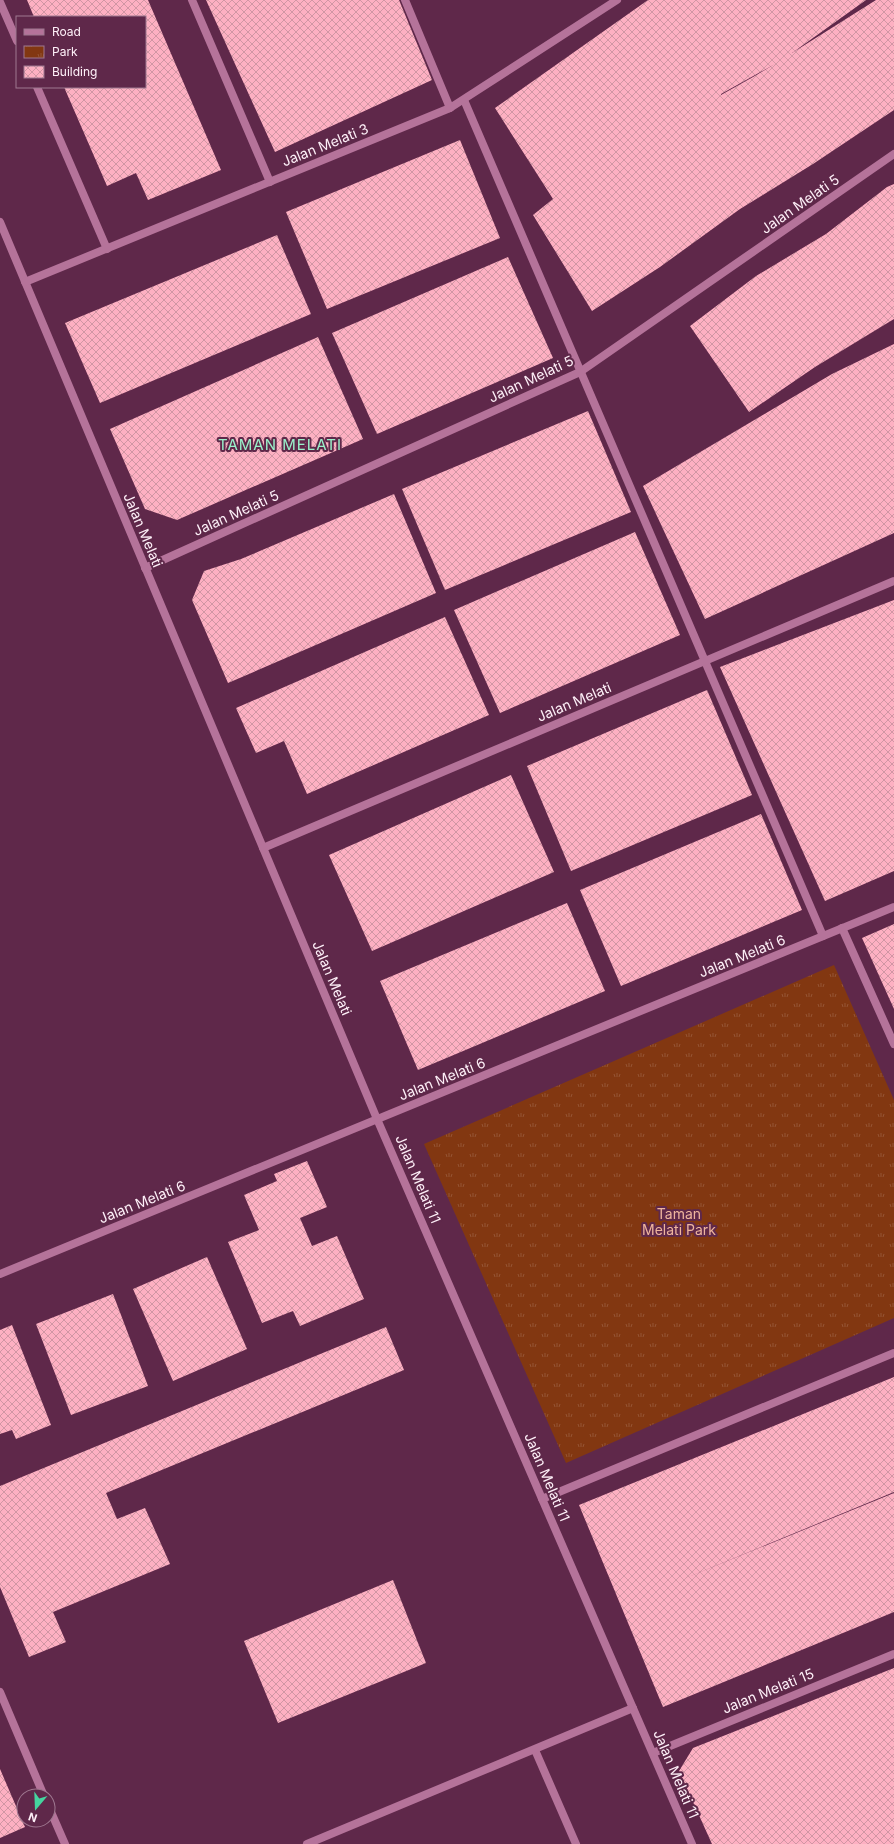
<svg xmlns="http://www.w3.org/2000/svg" width="894" height="1844" font-family="Inter,sans-serif">
<defs>
<pattern id="park-tufts" width="24" height="20" patternUnits="userSpaceOnUse"><rect width="24" height="20" fill="#823711"/><path d="M3 7l-1-3M5 7V3M7 7l1-3M15 17l-1-3M17 17v-4M19 17l1-3" fill="none" stroke="#955434"/></pattern>
<pattern id="building-cross-hatch" width="8" height="8" patternUnits="userSpaceOnUse"><rect width="8" height="8" fill="#fdb0c2"/><path d="M0 0l8 8M0 8l8-8" fill="none" stroke="#d196a4"/></pattern>
</defs>
<rect width="100%" height="100%" fill="#5f284a"/>
<polygon fill="url(#park-tufts)" points="834,965 894,1100 894,1318 566,1463 424,1144"/>
<g fill="url(#building-cross-hatch)" fill-rule="evenodd">
<polygon points="27,0 148,0 221,170 148,200 136,173 107,186 64,87 145,87 145,17 34,17"/>
<polygon points="206,0 399,0 432,80 275,152"/>
<path d="M648,0H866L792,53L876,0H894V110L813,164L740,209L660,267L592,311L533,215L553,199L495,108ZM775,64L753,77L721,95V94Z"/>
<polygon points="460,140 500,238 327,309 286,212"/>
<polygon points="894,184 894,319 815,367 749,412 690,326 756,276 826,234 887,187"/>
<polygon points="277,235 311,314 100,403 65,323"/>
<polygon points="508,257 553,358 377,434 332,333"/>
<polygon points="318,337 363,439 177,520 145,509 110,429"/>
<polygon points="894,344 894,533 705,619 643,486 832,374"/>
<polygon points="588,411 631,512 445,590 402,489"/>
<polygon points="394,494 436,593 228,683 192,600 204,571 241,559"/>
<polygon points="635,532 680,635 500,713 454,610"/>
<polygon points="894,600 894,871 825,901 720,667"/>
<polygon points="445,617 489,715 307,794 284,741 256,753 236,708"/>
<polygon points="707,690 752,795 571,871 527,766"/>
<polygon points="511,775 554,872 372,951 329,855"/>
<polygon points="761,814 802,910 621,986 580,890"/>
<polygon points="567,903 605,991 418,1070 380,981"/>
<polygon points="894,924 894,1009 862,938"/>
<polygon points="307,1161 327,1207 300,1218 312,1246 337,1236 364,1299 300,1326 293,1311 262,1323 228,1242 259,1230 244,1195 277,1181 274,1174"/>
<polygon points="207,1257 247,1349 173,1381 133,1289"/>
<polygon points="113,1294 148,1386 71,1415 36,1324"/>
<polygon points="12,1325 51,1425 16,1439 12,1430 0,1434 0,1330"/>
<polygon points="386,1327 404,1370 106,1493 117,1519 145,1508 170,1564 53,1612 66,1642 29,1657 0,1587 0,1486"/>
<polygon points="894,1377 894,1492 676,1582 894,1493 894,1612 663,1707 579,1505"/>
<polygon points="393,1580 426,1663 278,1723 244,1641"/>
<polygon points="894,1668 894,1844 712,1844 679,1771 693,1748"/>
<polygon points="0,1769 25,1827 0,1838"/>
</g>
<g fill="none" stroke-linecap="round" stroke-linejoin="round">
<g stroke="#b5739a" stroke-width="8">
<polyline points="192,0 270,182"/>
<polyline points="464,100 823,936"/>
<polyline points="842,928 894,1044"/>
</g>
<g stroke="#b5739a" stroke-width="8">
<polyline points="405,0 450,108"/>
<polyline points="0,2 17,41"/>
<polyline points="37,87 107,249"/>
<polyline points="0,222 377,1119 692,1844"/>
<polyline points="25,282 450,108 617,0"/>
<polyline points="145,568 580,372 894,154"/>
<polyline points="263,848 894,581"/>
<polyline points="0,1274 894,907"/>
<polyline points="542,1499 894,1353"/>
<polyline points="0,1692 44,1796"/>
<polyline points="535,1750 576,1844"/>
<polyline points="653,1753 894,1654"/>
<polyline points="48,1805 65,1844"/>
<polyline points="307,1844 633,1708"/>
</g>
</g>
<g text-anchor="middle" stroke-width="4" stroke-linejoin="round" paint-order="stroke">
<g font-size="14" fill="#fef0f8" stroke="#5f284a">
<text transform="translate(325 145) rotate(-22)" y="5">Jalan Melati 3</text>
<text transform="translate(800 204) rotate(-35)" y="5">Jalan Melati 5</text>
<text transform="translate(531 379) rotate(-25)" y="5">Jalan Melati 5</text>
<text transform="translate(236 513) rotate(-24)" y="5">Jalan Melati 5</text>
<text transform="translate(143 530) rotate(67)" y="5">Jalan Melati</text>
<text transform="translate(574 702) rotate(-23)" y="5">Jalan Melati</text>
<text transform="translate(742 956) rotate(-22)" y="5">Jalan Melati 6</text>
<text transform="translate(332 978) rotate(67)" y="5">Jalan Melati</text>
<text transform="translate(442 1079) rotate(-22)" y="5">Jalan Melati 6</text>
<text transform="translate(418 1179) rotate(67)" y="5">Jalan Melati 11</text>
<text transform="translate(142 1202) rotate(-22)" y="5">Jalan Melati 6</text>
<text transform="translate(547 1477) rotate(67)" y="5">Jalan Melati 11</text>
<text transform="translate(768 1691) rotate(-22)" y="5">Jalan Melati 15</text>
<text transform="translate(676 1774) rotate(67)" y="5">Jalan Melati 11</text>
</g>
<g font-size="14" fill="#eeb59d" stroke="#5f284a">
<text x="679" y="1219">Taman<tspan x="679" dy="16">Melati Park</tspan></text>
</g>
<g font-size="15" letter-spacing="1" fill="#9af1ca" stroke="#5f284a">
<text x="280" y="450">TAMAN MELATI</text>
</g>
</g>
<rect x="16" y="16" width="130" height="72" fill="#5f284a" stroke="#9f7890"/>
<rect x="24" y="29" width="20" height="6" fill="#b5739a" stroke="#9f7890"/>
<text x="52" y="36" font-size="12" fill="#fef0f8">Road</text>
<rect x="24" y="46" width="20" height="12" fill="url(#park-tufts)" stroke="#9f7890"/>
<text x="52" y="56" font-size="12" fill="#fef0f8">Park</text>
<rect x="24" y="66" width="20" height="12" fill="url(#building-cross-hatch)" stroke="#9f7890"/>
<text x="52" y="76" font-size="12" fill="#fef0f8">Building</text>
<g transform="translate(36 1808) rotate(199)"><circle r="19" fill="#5f284a" stroke="#9f7890"/>
<path d="M0-3L7 15L0 10L-7 15Z" fill="#45d49f"/>
<text y="-6" font-size="11" font-weight="bold" text-anchor="middle" fill="#fef0f8">N</text>
</g>
</svg>
